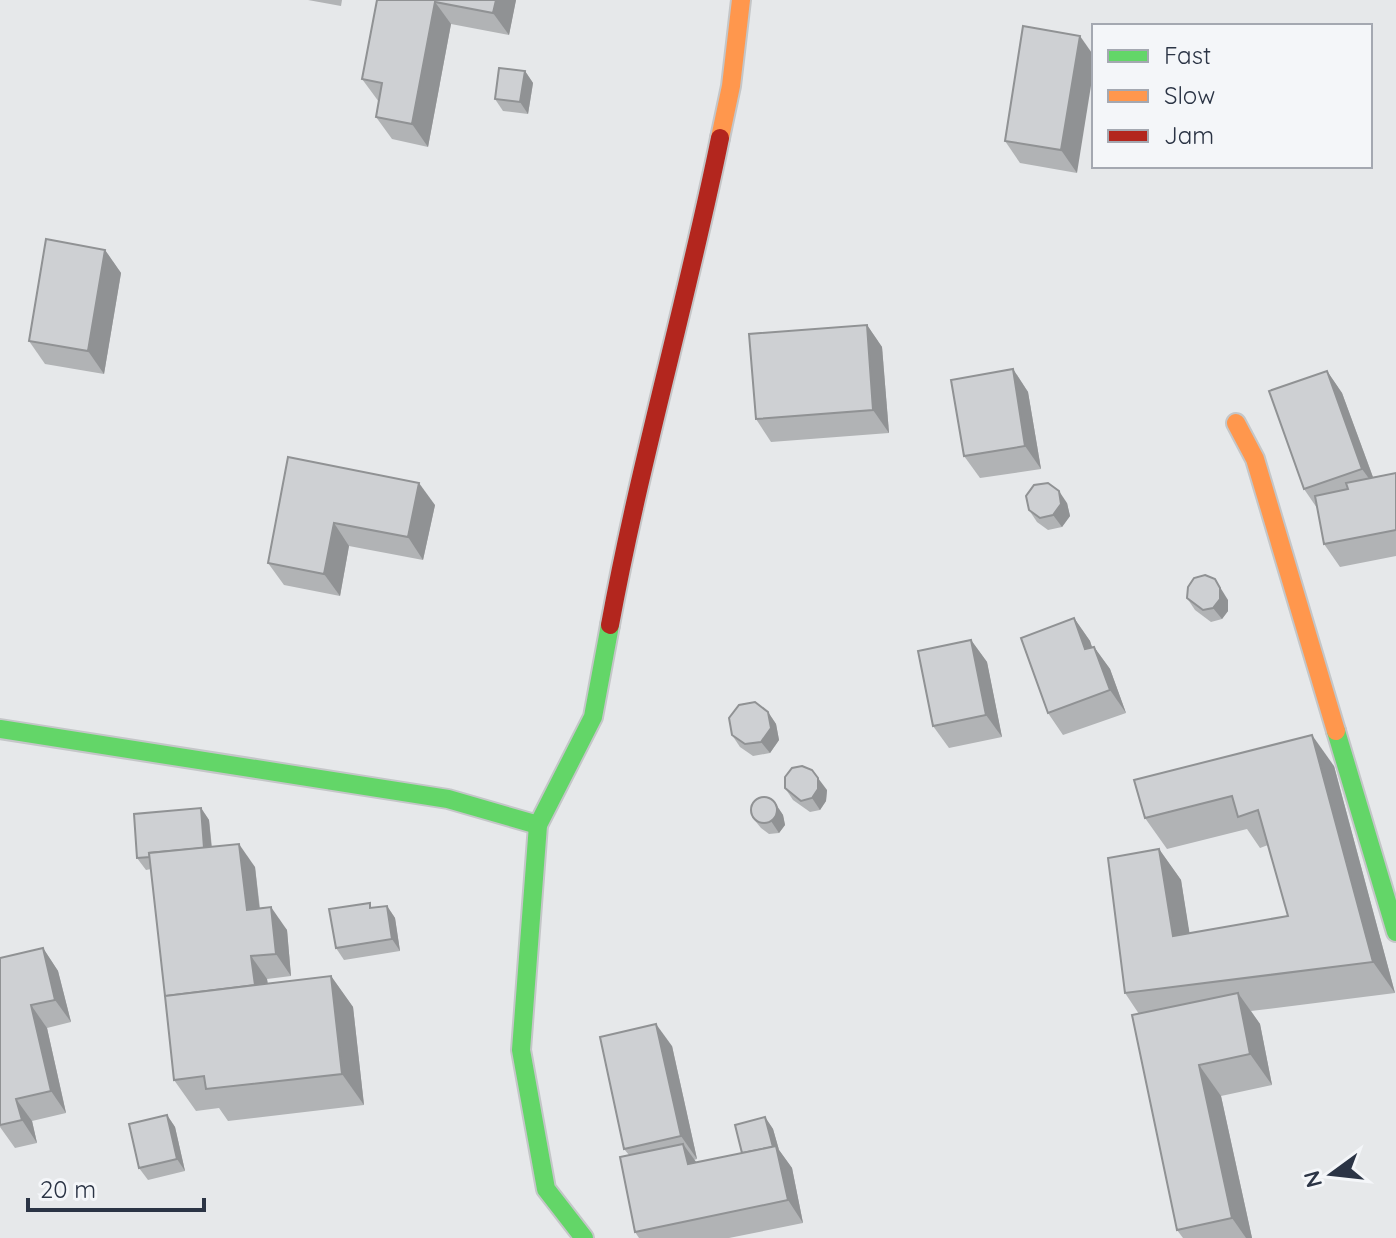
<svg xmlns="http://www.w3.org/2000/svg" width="1396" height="1238" font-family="Quicksand,sans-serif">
<rect width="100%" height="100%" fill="#e6e8ea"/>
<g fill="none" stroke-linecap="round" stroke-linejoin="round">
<defs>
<g id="fast">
<polyline points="0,729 448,799 538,825"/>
<polyline points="1336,731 1396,932"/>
<polyline points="584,1238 546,1189 521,1050 538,825 593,717 610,625"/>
</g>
<g id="slow">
<polyline points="720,138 731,86 741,0"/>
<polyline points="1236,423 1255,459 1336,731"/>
</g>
<path id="jam" d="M610,625C640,461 687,301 720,138"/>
</defs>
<use href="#fast" stroke="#c4c6c8" stroke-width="22"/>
<use href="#slow" stroke="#c4c6c8" stroke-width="22"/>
<use href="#jam" stroke="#c4c6c8" stroke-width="22"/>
<use href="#fast" stroke="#63d668" stroke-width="18"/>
<use href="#slow" stroke="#ff974d" stroke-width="18"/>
<use href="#jam" stroke="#b3261e" stroke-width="18"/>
</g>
<g fill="#b1b3b5">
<polygon points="308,0 342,0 341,6"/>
<polygon points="377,0 516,0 509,35 451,24 428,147 392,139 376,117 379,102 362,79"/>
<polygon points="1023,26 1077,173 1020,163 1005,141"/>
<polygon points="525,71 533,83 528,114 503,111 495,99"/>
<polygon points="105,250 121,273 104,374 45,364 29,341"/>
<polygon points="867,325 882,347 889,433 771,442 756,419"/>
<polygon points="1013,369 1028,392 1041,469 980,478 964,456"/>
<polygon points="1327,371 1342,393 1373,477 1396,473 1396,556 1340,567 1324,544 1317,508 1304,489"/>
<polygon points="288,457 435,505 423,560 349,546 340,596 284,585 268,563"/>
<polygon points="1067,503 1070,516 1062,527 1048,530 1037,522 1029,510"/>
<polygon points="1187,598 1228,600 1228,611 1222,619 1211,622 1195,610"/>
<polygon points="1074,618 1090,641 1092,647 1094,647 1110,669 1126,713 1063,735 1048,713"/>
<polygon points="971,640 987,662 1002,737 949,748 933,726"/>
<polygon points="768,712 776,724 779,740 770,753 753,756 740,747 732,735"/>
<polygon points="1334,766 1395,993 1251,1011 1260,1024 1272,1085 1221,1096 1252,1238 1183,1238 1177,1230 1139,1014 1125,993 1159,849 1181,880 1189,933 1288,916 1268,845 1260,848 1247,829 1167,849 1145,818"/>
<polygon points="785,788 827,790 826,801 820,810 810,812 793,800"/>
<polygon points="775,803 783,815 785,825 779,833 769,834 761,828 752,817"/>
<polygon points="201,808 209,820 212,847 255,867 260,908 287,930 291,976 267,979 268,984 331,976 353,1007 364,1105 228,1121 219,1108 196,1111 174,1080 151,869 146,870 137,858"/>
<polygon points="387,906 395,918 400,951 344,960 336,948 373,908"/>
<polygon points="43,948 58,971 71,1022 47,1028 66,1113 32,1121 37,1143 15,1148 0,1127 0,958"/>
<polygon points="672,1046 697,1159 694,1160 696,1162 742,1153 765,1117 773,1129 779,1150 792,1168 803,1223 729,1238 639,1238 635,1232 629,1155 624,1149"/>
<polygon points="167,1115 175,1127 185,1171 148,1180 139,1168"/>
</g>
<g fill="#909294">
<polygon points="496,0 516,0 509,35 493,13"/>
<polygon points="435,2 451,24 428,147 412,124"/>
<polygon points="1080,36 1094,56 1094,67 1077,173 1061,150"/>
<polygon points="525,71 533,83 528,114 520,102"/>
<polygon points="105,250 121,273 104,374 88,351"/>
<polygon points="867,325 882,347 889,433 873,410"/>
<polygon points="1013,369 1028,392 1041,469 1025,446"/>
<polygon points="1327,371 1342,393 1378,491 1362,469"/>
<polygon points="419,483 435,505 423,560 408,537"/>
<polygon points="1059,491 1067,503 1070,516 1062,527 1053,515"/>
<polygon points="334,523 349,546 340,596 324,574"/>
<polygon points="1215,579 1228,600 1228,611 1222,619 1213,608"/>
<polygon points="1074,618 1090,641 1100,672 1085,649"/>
<polygon points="971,640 987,662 1002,737 986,715"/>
<polygon points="1094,647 1110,669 1126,713 1110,690"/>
<polygon points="768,712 776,724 779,740 770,753 761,742"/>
<polygon points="1312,735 1334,766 1395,993 1373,962"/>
<polygon points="818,778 827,790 826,801 820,810 812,798"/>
<polygon points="775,803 783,815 785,825 779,833 771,821"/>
<polygon points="201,808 209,820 213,864 205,852"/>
<polygon points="239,844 255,867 262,932 247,910"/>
<polygon points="1159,849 1181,880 1195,967 1173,936"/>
<polygon points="387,906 395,918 400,951 392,939"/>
<polygon points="271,907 287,930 291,976 276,954"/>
<polygon points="43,948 58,971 71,1022 55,1000"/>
<polygon points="251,956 267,979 271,1012 255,989"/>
<polygon points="331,976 353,1007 364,1105 342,1074"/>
<polygon points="1238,993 1260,1024 1272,1085 1250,1054"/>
<polygon points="31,1005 47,1028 66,1113 51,1091"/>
<polygon points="656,1024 672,1046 697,1159 681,1136"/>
<polygon points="1199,1065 1221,1096 1252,1238 1246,1238 1232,1218"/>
<polygon points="16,1099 32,1121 37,1143 22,1120"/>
<polygon points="167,1115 175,1127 185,1171 177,1159"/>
<polygon points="765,1117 773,1129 779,1150 792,1168 803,1223 788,1200"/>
<polygon points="683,1144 699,1166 688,1164"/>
</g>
<g fill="#ced0d3" stroke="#909294" stroke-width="2">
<polygon points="377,0 496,0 493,13 435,2 412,124 376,117 382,83 362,79"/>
<polygon points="1023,26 1080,36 1061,150 1005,141"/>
<polygon points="499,68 525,71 520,102 495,99"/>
<polygon points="46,239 105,250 88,351 29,341"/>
<polygon points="867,325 873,410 756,419 749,334"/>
<polygon points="1013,369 1025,446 964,456 951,380"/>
<polygon points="1327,371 1362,469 1304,489 1269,391"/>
<polygon points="288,457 419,483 408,537 334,523 324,574 268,563"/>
<polygon points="1396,473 1396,530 1324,544 1315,496 1348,489 1346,483"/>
<polygon points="1048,483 1059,491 1061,504 1053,515 1040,518 1029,510 1026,496 1034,485"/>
<polygon points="1205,575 1215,579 1220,588 1220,599 1213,608 1203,610 1187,598 1188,587 1194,578"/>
<polygon points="1074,618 1085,649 1094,647 1110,690 1048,713 1021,638"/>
<polygon points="971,640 986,715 933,726 918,651"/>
<polygon points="755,702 768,712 771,728 761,742 745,744 732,735 729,718 739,705"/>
<polygon points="1312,735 1373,962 1125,993 1108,858 1159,849 1173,936 1288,916 1258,810 1238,817 1232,796 1145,818 1134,780"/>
<polygon points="802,766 812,770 818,778 818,789 812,798 801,801 785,788 785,777 792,768"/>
<circle cx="764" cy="810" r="13"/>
<polygon points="201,808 204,848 149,853 150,857 137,858 134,814"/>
<polygon points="239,844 247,910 271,907 276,954 251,956 255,985 165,996 149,853"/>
<polygon points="370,903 370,908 387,906 392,939 336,948 329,909"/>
<polygon points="43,948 55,1000 31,1005 51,1091 16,1099 22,1120 0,1125 0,958"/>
<polygon points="331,976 342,1074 206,1089 204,1076 174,1080 165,996"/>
<polygon points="1238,993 1250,1054 1199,1065 1232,1218 1177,1230 1132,1015"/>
<polygon points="656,1024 681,1136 624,1149 600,1037"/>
<polygon points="167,1115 177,1159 139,1168 129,1124"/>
<polygon points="765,1117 773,1147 742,1153 735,1125"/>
<polygon points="683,1144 688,1164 776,1146 788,1200 635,1232 620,1157"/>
</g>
<rect x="1092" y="24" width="280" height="144" fill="#f4f6f9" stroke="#a4a8b1" stroke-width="2"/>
<rect x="1108" y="50" width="40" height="12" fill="#63d668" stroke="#a4a8b1" stroke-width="2"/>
<text x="1164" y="64" font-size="24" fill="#2b3445">Fast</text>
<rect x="1108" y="90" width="40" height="12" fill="#ff974d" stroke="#a4a8b1" stroke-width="2"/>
<text x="1164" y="104" font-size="24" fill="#2b3445">Slow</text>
<rect x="1108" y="130" width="40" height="12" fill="#b3261e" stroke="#a4a8b1" stroke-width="2"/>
<text x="1164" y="144" font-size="24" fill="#2b3445">Jam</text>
<g transform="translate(1332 1174) rotate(255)" stroke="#f4f6f9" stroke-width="6" paint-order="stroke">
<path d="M0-6L14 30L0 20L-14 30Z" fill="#2b3445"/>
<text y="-12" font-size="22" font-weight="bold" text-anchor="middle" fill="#2b3445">N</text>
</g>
<path d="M28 1198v12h176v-12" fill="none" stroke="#2b3445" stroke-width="4"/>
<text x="40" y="1198" font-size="24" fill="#2b3445" stroke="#f4f6f9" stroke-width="6" paint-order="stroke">20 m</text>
</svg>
